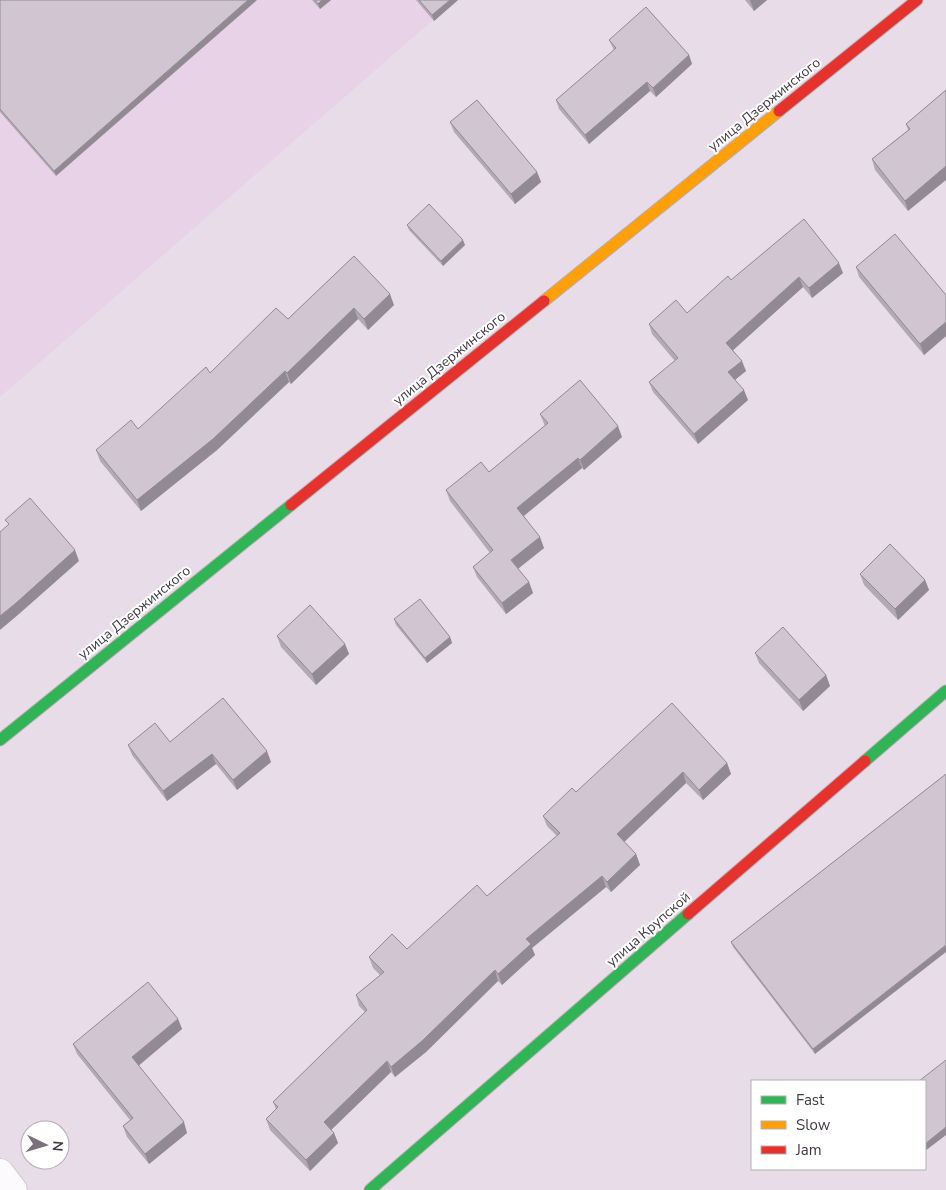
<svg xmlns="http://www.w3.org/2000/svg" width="946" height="1190" font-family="'Nunito Sans',sans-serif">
<rect width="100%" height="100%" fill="#e8dce8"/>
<polygon fill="#e7d2e7" points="0,0 456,0 0,397"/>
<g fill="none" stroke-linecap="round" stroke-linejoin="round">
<defs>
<polyline id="street" points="0,1173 13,1190"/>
<g id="fast">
<polyline points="0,740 291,505"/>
<polyline points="865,761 946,691"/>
<polyline points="370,1190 688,914"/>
</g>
<polyline id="slow" points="544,301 779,111"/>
<g id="jam">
<polyline points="779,111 917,0"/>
<polyline points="291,505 544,301"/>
<polyline points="688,914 865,761"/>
</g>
</defs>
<use href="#street" stroke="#b5acb5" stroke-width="29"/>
<use href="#fast" stroke="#b5acb5" stroke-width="13"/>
<use href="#slow" stroke="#b5acb5" stroke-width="13"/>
<use href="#jam" stroke="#b5acb5" stroke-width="13"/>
<use href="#street" stroke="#fcfafc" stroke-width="28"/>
<use href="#fast" stroke="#30b455" stroke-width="11"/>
<use href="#slow" stroke="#ff9f0a" stroke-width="11"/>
<use href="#jam" stroke="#e5322d" stroke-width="11"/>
</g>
<g fill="#b3a9b3">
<polygon points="0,0 56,176 0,112"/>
<polygon points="312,0 331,0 320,9"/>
<polygon points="416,0 458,0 434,21"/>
<polygon points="745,0 767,0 754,11"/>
<polygon points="609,40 689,55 692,64 656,97 650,91 589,144 559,109 556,100 614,50"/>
<polygon points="946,90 908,211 875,170 872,159 908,130 906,124"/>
<polygon points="450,122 537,172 541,182 515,204 454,132"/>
<polygon points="407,225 465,245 443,266 409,230"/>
<polygon points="354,256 394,305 368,330 358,319 291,384 289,382 217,450 141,511 100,461 96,450 138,429 210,373 288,319"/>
<polygon points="856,267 946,295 946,336 924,355 859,277"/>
<polygon points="843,273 812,298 803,287 733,350 746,371 735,380 748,400 698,444 653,392 649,382 675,361 652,334 649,324 687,313 731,280"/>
<polygon points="540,414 622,437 584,470 582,468 524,516 544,548 518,569 529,582 533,593 506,614 477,577 473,567 490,553 450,501 446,490 489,472 545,426"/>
<polygon points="860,574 925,580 929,590 898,620 864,585"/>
<polygon points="394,619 450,637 452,643 427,663 396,625"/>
<polygon points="277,636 345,644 349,654 316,685 281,647"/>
<polygon points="755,653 826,675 830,686 803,711 759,663"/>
<polygon points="170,742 271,762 237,790 216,764 167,801 132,755 128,745"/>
<polygon points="727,763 731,774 703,800 686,783 624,842 636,854 640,865 611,892 606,887 532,948 535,955 502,985 498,981 426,1052 395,1077 391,1072 331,1130 334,1133 338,1143 310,1171 270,1130 266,1119 276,1109 273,1102 365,1012 359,1006 356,995 380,975 373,968 369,957 407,949 487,896 557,836 547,826 543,816 576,792"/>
<polygon points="946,774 815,1054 733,947 731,942"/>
<polygon points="178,1019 182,1029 138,1065 187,1133 149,1164 127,1137 123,1126 130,1120 77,1054 73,1044"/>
</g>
<g fill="#928a92">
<polygon points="248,0 257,0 56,176 54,171"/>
<polygon points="322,0 331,0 320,9 318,4"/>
<polygon points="450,0 458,0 434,21 432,15"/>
<polygon points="750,0 767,0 754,11"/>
<polygon points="689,55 692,64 656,97 653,88"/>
<polygon points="647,82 650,91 589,144 585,135"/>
<polygon points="946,166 946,180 908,211 905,201"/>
<polygon points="537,172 541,182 515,204 511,194"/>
<polygon points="463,240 465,245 443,266 441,261"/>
<polygon points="839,263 843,273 812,298 809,288"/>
<polygon points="799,277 803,287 730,353 726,343"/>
<polygon points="390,294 394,305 368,330 364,319"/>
<polygon points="354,308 358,319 291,384 287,373"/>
<polygon points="946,322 946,336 924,355 920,344"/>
<polygon points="742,361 746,371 732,382 728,372"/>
<polygon points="285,371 289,382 217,450 141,511 137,500"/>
<polygon points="744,390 748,400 698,444 694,434"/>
<polygon points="618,426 622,437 584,470 580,460"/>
<polygon points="578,458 582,468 521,518 517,508"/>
<polygon points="540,537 544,548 515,571 511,560"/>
<polygon points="75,550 79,561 19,614 0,630 0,616"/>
<polygon points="925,580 929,590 898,620 895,609"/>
<polygon points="529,582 533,593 506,614 502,603"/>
<polygon points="450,637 452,643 427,663 425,658"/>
<polygon points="345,644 349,654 316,685 312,674"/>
<polygon points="826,675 830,686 803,711 799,700"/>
<polygon points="267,751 271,762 237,790 233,780"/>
<polygon points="212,754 216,764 167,801 163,791"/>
<polygon points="727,763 731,774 703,800 699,790"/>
<polygon points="683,772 686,783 621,845 617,834"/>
<polygon points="636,854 640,865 611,892 607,882"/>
<polygon points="602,876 606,887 532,948 535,955 502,985 498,974 526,939"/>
<polygon points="946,945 946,952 815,1054 813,1049"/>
<polygon points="495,970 498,981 426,1052 395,1077 391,1067"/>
<polygon points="178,1019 182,1029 136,1068 132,1057"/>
<polygon points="387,1061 391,1072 328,1133 324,1122"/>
<polygon points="184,1122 187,1133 149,1164 145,1154"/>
<polygon points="946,1127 946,1135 925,1151 925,1144"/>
<polygon points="334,1133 338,1143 310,1171 306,1160"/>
</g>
<g fill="#d0c5d0" stroke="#928a92">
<polygon points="0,0 248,0 54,171 0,109"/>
<polygon points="315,0 322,0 318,4"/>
<polygon points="419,0 450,0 432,15"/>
<polygon points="646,7 689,55 653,88 647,82 585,135 556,100 616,48 609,40"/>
<polygon points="946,90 946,166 905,201 872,159 910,129 906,124"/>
<polygon points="477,100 537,172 511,194 450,122"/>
<polygon points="429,204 463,240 441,261 407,225"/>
<polygon points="804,219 839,263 809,288 799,277 726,343 742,361 728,372 744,390 694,434 649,382 678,358 649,324 676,300 687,313 728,276 731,280"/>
<polygon points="895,234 946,295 946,322 920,344 856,267"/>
<polygon points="354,256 390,294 364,319 354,308 287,373 285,371 213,439 137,500 96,450 131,420 138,429 206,367 210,373 276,308 288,319"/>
<polygon points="580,380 618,426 580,460 578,458 517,508 540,537 511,560 529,582 502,603 473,567 493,550 446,490 481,462 489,472 548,423 540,414"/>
<polygon points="30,498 75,550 15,604 0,616 0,532 9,524 5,520"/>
<polygon points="890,544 925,580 895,609 860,574"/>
<polygon points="420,599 450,637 425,658 394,619"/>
<polygon points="310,605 345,644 312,674 277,636"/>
<polygon points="783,627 826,675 799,700 755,653"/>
<polygon points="223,698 267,751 233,780 212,754 163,791 128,745 155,723 170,742"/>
<polygon points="672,703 727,763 699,790 683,772 617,834 636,854 607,882 602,876 526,939 531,944 498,974 495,970 422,1041 391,1067 387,1061 324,1122 334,1133 306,1160 266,1119 278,1107 273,1102 367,1010 356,995 384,972 369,957 392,934 407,949 477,885 487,896 560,833 543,816 572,788 576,792"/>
<polygon points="946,774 946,945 813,1049 731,942"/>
<polygon points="148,982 178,1019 132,1057 184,1122 145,1154 123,1126 133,1118 73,1044"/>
<polygon points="946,1060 946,1127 925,1144 925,1081 919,1081"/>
</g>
<g text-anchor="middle" stroke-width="4" stroke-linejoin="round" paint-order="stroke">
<g font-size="14" fill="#413841" stroke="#fff">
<text transform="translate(764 104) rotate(-39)" y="5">улица Дзержинского</text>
<text transform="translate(449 358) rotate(-39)" y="5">улица Дзержинского</text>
<text transform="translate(134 612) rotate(-39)" y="5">улица Дзержинского</text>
<text transform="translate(648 929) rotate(-41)" y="5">улица Крупской</text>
</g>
</g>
<rect x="751" y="1080" width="175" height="90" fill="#ffffff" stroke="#b3afb3"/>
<rect x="761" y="1096" width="25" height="8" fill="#30b455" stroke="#b3afb3"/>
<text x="796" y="1105" font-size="15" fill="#413841">Fast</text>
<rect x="761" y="1121" width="25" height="8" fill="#ff9f0a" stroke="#b3afb3"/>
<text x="796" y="1130" font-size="15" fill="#413841">Slow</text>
<rect x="761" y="1146" width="25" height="8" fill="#e5322d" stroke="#b3afb3"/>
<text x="796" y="1155" font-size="15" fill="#413841">Jam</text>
<g transform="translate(45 1145) rotate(95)"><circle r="24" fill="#ffffff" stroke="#b3afb3"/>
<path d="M0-4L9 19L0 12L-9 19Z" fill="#7b717b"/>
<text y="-8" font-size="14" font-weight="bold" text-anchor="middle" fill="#413841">N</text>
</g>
</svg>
